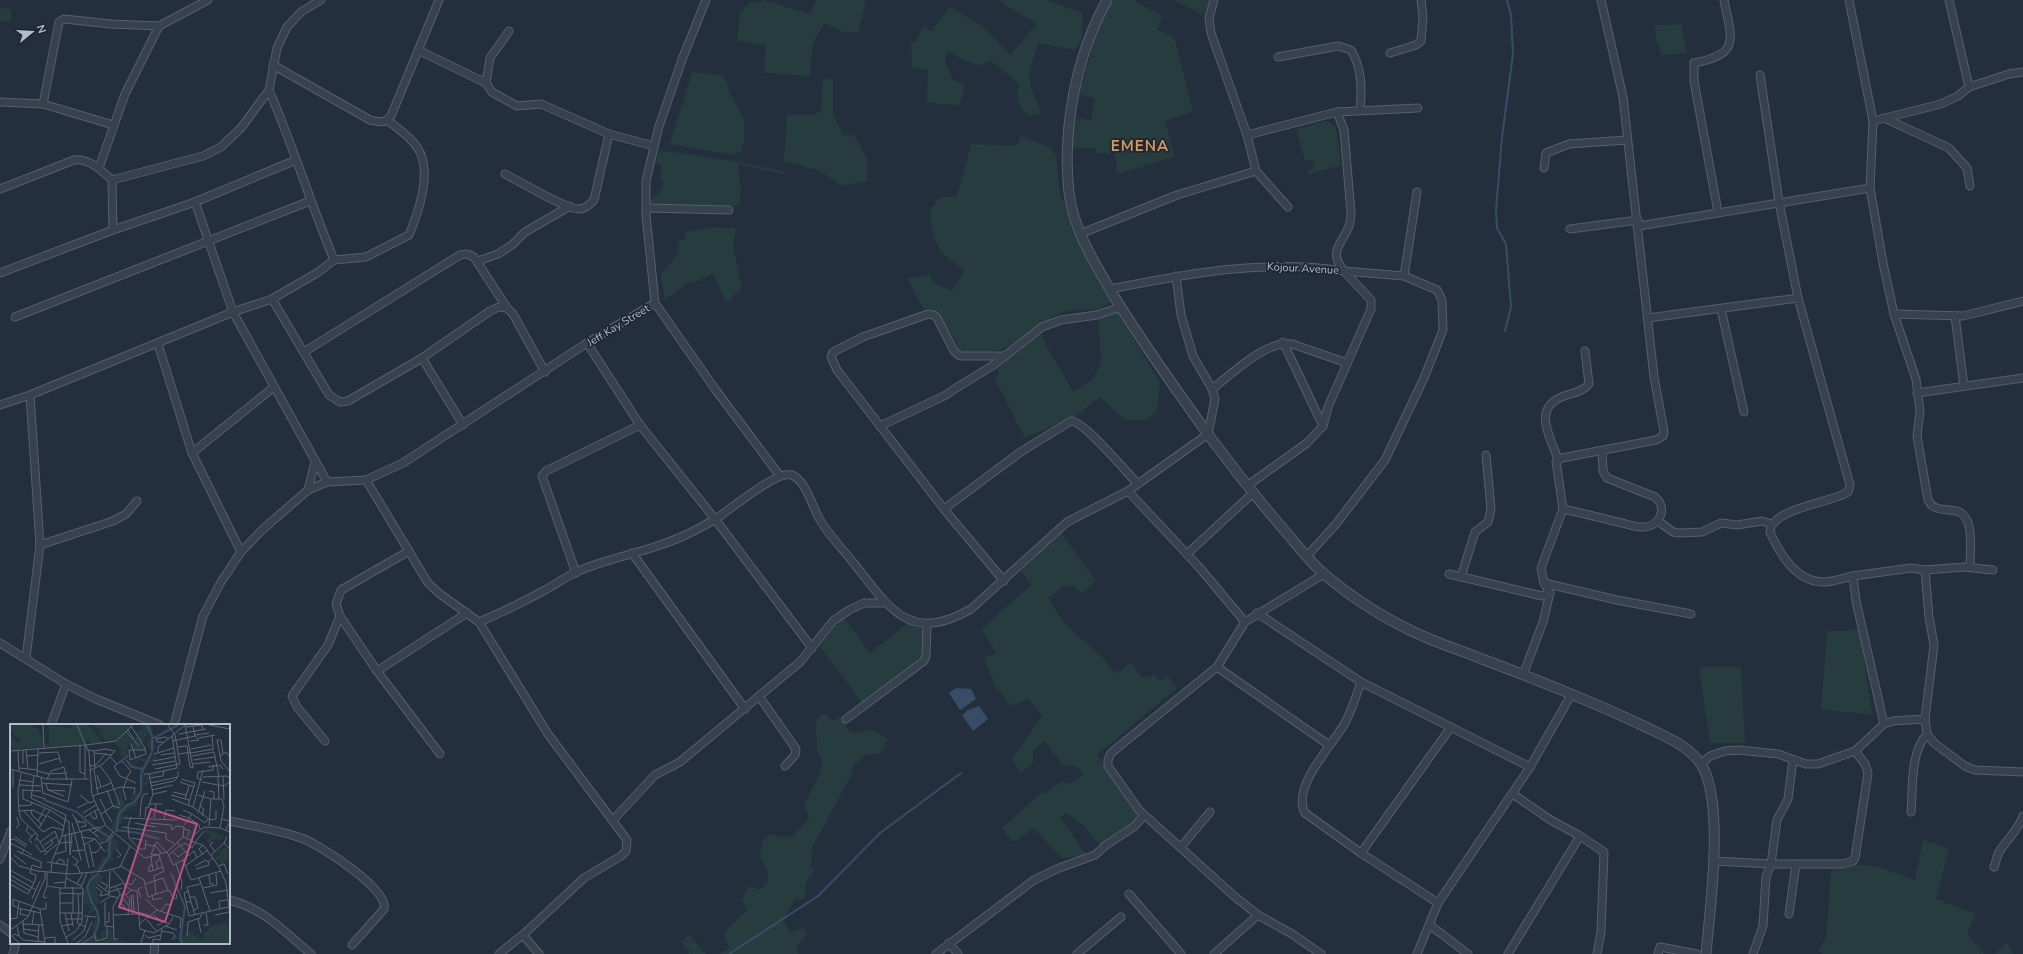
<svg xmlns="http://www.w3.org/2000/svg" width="2023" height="954" font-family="'Nunito Sans',sans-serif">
<rect width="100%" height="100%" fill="#242f3e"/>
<g fill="#263c3f">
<polygon points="763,0 810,14 816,1 815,0 866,0 858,32 844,32 825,23 813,42 810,76 764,73 766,45 737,41 740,14 751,1 758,3"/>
<path d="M1001,0H1046L1083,13L1081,40L1075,50L1038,43L1029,74L1031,88L1042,113L1029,116C1019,107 1014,97 1020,84L990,60L978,66L947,51L945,61L953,80L965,86L959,106L927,102L928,70L912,67L911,41L916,42L923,26L932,31L950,6L984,27L1010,55L1037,24L1001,3Z"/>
<polygon points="1110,0 1133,0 1162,16 1157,30 1174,37 1193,111 1165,121 1175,157 1117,174 1115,153 1096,153 1095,148 1072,149 1074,118 1091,120 1095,99 1079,94 1100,21"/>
<polygon points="1173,0 1210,0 1204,15"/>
<polygon points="0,8 11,9 11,20 0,22"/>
<polygon points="1681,24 1687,53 1661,55 1659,44 1656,41 1655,25"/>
<polygon points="692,72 720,75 726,80 730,94 744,120 744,141 741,152 734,155 670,144"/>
<polygon points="823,78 833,80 833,114 843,135 854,135 867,159 867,181 841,186 821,171 784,161 787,115 812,115 821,112"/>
<polygon points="1327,121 1336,127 1341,165 1309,174 1308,170 1315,168 1312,159 1305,161 1296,129"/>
<path d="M1021,136L1048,147L1056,155L1060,193L1072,227L1111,302C1107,304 1102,308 1098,309C1087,311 1074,308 1064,312C1024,327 1008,364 959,350L957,343L934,309H923L908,279L929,274L935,283L951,291L965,271C938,251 933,246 930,211L939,198L957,196L971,144L1017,146Z"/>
<polygon points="659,150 732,161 783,171 784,174 738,164 741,191 739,206 649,205 649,200 659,194 664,182 660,177 662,166 656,162"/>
<polygon points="713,227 736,228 733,248 742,287 726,303 713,273 694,283 689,282 665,299 661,275 679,252 678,241 685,239 686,232"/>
<polygon points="1116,310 1160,382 1157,411 1147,420 1125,420 1100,397 1076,416 1025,438 994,378 999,375 996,367 1039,332 1073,392 1092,380 1101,363 1098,316"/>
<polygon points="1060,531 1096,581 1081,594 1075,587 1064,586 1048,598 1065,624 1103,658 1116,674 1131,662 1142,678 1148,676 1149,678 1154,674 1160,681 1168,676 1177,688 1097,755 1141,815 1135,824 1100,845 1083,825 1067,813 1060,817 1087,856 1061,858 1034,828 1013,842 1002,828 1041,793 1045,794 1062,781 1068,785 1084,774 1075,765 1071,766 1063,765 1044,741 1033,751 1033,763 1021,773 1012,759 1042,716 1028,699 1011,706 995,685 984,658 996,653 982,629 1031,585 1019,569"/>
<polygon points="844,618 870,653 907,623 918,625 924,629 923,657 862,702 819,646 837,624"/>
<polygon points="1860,630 1872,715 1821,709 1827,631"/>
<polygon points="1699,667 1741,667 1745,743 1710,743"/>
<path d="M824,713L832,721L843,716L848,731L853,734C870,728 874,729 888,740L880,753L866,755L853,766L852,774L813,846L811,868L816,870L807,878L804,899L795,900L783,920L790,932L803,928L807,934L796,949L799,954H719L729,948L724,933L748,909L742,902L745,892L748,886L760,890L767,882L769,874L760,856L763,839L771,834L781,837L793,836L809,818L804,805L817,779L823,762L817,751L816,721Z"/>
<path d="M1923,840L1949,848L1936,899L1976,914L1967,933L1984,954H1823L1818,951L1826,937L1831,871C1864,858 1884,869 1915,880Z"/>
<polygon points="689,934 706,954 688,954 690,951 681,942"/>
<polygon points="2007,942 2013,954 1995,954"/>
</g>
<g fill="#394c67">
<polygon points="956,688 971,689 976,699 960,710 949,693"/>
<polygon points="979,706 988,719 973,731 962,715 968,710"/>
</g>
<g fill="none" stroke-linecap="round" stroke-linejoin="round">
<g stroke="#394c67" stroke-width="2">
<polyline points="1505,331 1511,307 1506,244 1497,228 1496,210 1502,137 1513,54 1511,15 1507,0"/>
<polyline points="729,954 818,896 880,833 961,773"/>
</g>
<defs>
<g id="minor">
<polyline points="1214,0 1209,18 1211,33 1247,135 1337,112 1418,108"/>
<path d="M1849,0L1873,121L1870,188L1883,263L1894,314L1916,379L1920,411L1917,436L1928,500C1937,519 1963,499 1969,526C1972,538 1970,554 1970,567"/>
<polyline points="1949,0 1969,87"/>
<polyline points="509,31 490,58 486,83 492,92 517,106 541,104 609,134 654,146"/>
<polyline points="418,50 486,83"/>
<polyline points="1390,53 1416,45 1421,41 1423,17 1421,0"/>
<path d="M1278,57L1338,46L1351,50C1362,68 1362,89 1360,110"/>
<path d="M273,65L370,120C379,122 385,124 391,116L439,0"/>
<path d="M269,90C293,146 311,204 334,260"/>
<polyline points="0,102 43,104 59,22 64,19 111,24 159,26"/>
<polyline points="43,104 113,125"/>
<polyline points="1884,118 1949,148 1967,168 1970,186"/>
<polyline points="1873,121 1941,104 1958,96 1969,87 2009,74 2023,72"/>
<polyline points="99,168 125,94 159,26 208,0"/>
<polyline points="1544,168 1546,153 1569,144 1627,140"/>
<polyline points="1256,171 1288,207"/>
<path d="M505,174C521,182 563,208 578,209C585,209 589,205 594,200L609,134"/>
<polyline points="112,180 113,230"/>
<path d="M0,189L74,160C89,158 102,171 112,180L203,156L221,147L241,128L269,90L277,48L287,27L301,12L321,0"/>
<polyline points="195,202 233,312 327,482"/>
<polyline points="646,208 729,210"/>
<path d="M1718,212L1694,81V63C1742,54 1731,38 1724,0"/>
<polyline points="1639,226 1870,188"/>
<polyline points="1570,229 1638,220"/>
<polyline points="1080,234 1177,195 1256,171 1247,135"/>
<polyline points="478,261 498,254 512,245 525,232 570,206"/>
<polyline points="0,273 113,230 195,202 296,160"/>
<polyline points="1404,276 1417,192"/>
<path d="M1110,289C1191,273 1261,259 1344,271L1371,300V309L1328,407L1323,426L1307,443L1247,486"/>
<polyline points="272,299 329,395 340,402 348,401 422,358"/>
<polyline points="655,303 715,389 780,476"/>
<polyline points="1721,309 1744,412"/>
<polyline points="1894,314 1963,316 2023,301"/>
<polyline points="1955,316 1964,386"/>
<polyline points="15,317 310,201"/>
<polyline points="1648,318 1798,298"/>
<polyline points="1283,342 1323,426"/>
<polyline points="587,343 640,425 715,519 812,648"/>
<polyline points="158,344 192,453 274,387"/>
<polyline points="304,352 460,255 467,254 474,257 507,308"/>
<path d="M1212,389C1233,373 1266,340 1292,344L1347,363"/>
<polyline points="1917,393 2023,378"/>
<path d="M0,405L30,395L233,312L272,299L317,273L334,260L366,257L409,235C419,211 433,170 417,147C410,136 397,128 387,120"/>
<polyline points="463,425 422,358 490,311 499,307 507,308 513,314 545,372"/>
<polyline points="880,426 944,396 961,385 992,366 1042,327 1061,320 1097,315 1121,307"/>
<polyline points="192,453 241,552"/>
<path d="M1558,459C1549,434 1531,406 1567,395C1576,392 1583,391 1589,384L1585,351"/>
<path d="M366,480L428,583L440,594L479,622C503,612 525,601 547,589C557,583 566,577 576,572C603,560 632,555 660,545C679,539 697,530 714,520C729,511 776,470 792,475C806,481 812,506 819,518C828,535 844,550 856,566C891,611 911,643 971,609L1067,522L1128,491L1208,434L1215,399L1212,389L1193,356L1181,315L1176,276"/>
<polyline points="308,490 327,482 366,480 403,463 587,343 655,303 646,215 646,181 659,126 683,57 706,0"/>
<polyline points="1128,491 1199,567 1245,622"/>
<path d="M944,509L1022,451L1071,421C1084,421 1127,473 1138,484"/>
<path d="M1563,509C1581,513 1599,517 1617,522C1625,523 1634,527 1641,527C1659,528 1669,509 1655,497L1607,478L1603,471L1602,451"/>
<polyline points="1658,521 1673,532 1679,533 1702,532 1721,523 1737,525 1762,521 1772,524"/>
<polyline points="40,545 113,521 126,514 137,501"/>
<polyline points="409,551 341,590 336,604 340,616 377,671 440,754"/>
<polyline points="632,553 745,709"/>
<polyline points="1187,554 1253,493"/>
<path d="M1307,556L1336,524L1385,460L1424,378L1443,330L1442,300L1437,290L1404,276L1344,271C1327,251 1343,243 1349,226C1350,222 1351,217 1351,213L1344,130L1337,112"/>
<polyline points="1925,570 1964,567 1993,570"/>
<polyline points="576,573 542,476 546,471 640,425"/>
<polyline points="1449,574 1542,596 1550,593"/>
<polyline points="1853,576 1911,568 1925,570 1929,617 1934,645 1925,719 1893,721 1884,724"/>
<polyline points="1461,577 1475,532 1488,522 1491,509 1486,455"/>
<polyline points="1004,581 944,509 837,370 831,357 833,352 863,337 928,314 934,315 937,318 954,351 960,356 1005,356"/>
<polyline points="1544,583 1617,600 1691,614"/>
<polyline points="1257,613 1361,682 1530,767"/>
<polyline points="479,622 548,734 627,840 626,851 621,856 584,878 525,933 499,954"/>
<polyline points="0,643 66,684 96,699 160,725"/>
<polyline points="26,658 40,545 30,395"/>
<polyline points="1217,667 1329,745"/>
<polyline points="377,671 467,613"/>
<polyline points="1523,675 1543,622 1550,593 1544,583 1541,568 1563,509 1556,461 1562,458 1656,440 1663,436 1664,431 1654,377 1623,97 1601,0"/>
<path d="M1361,682C1356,696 1352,710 1345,723C1333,745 1291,786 1305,813L1361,853L1438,903"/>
<polyline points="759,696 796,749 795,755 785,766"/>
<polyline points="846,719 924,661 926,656 927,624"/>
<polyline points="1925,719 1927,734 1934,743 1965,766 1975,770 2023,772"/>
<polyline points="51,725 66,684"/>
<polyline points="174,725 203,616 221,582 241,552 262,530 308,490 315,462"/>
<polyline points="325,741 297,707 292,696 328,645 340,616"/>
<path d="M1701,764L1710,756L1725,751L1738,750L1778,754L1806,764H1818L1855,751L1884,724L1856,601L1853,576C1844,578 1835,581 1825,582C1797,583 1780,555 1770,532C1771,508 1831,503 1848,492L1850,485L1798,298L1779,202L1760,75"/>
<polyline points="1513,794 1549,819 1580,836 1604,852 1601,932 1597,954"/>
<path d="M1911,812C1913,787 1910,753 1927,734"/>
<polyline points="613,820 655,775 680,762 800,662 833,621 849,610 864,603 885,603"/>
<path d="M229,821C254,826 280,830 304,839C321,846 389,889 384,909L352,945"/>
<polyline points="1181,847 1210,812"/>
<polyline points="1361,853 1451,727"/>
<polyline points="0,859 11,831"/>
<polyline points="1714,861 1771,864 1842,864 1853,861 1855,858 1868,773 1865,764 1855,751"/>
<path d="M1994,867C1996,862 1997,856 1999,852C2007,839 2018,831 2023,816"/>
<polyline points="1129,894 1181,954"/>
<path d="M229,900C263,908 285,932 311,954"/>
<polyline points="1789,914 1796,864"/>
<polyline points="1258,915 1234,896 1139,810 1108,766 1108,760 1111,753 1217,667 1245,622 1324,574"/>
<polyline points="0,925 11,933"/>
<polyline points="1430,925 1468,954"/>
<polyline points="523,935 539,954"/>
<polyline points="949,943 958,954"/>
<polyline points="13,954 16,943"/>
<polyline points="154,954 155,943"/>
<polyline points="936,954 1034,880 1059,868 1095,855 1106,845 1135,826 1144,815"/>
<polyline points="1077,954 1121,917"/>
<polyline points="1214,954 1258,915 1292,934 1321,954"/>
<polyline points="1417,954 1438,903 1530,767 1571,695"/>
<polyline points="1508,954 1580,836"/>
<polyline points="1658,954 1660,947 1697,954"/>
<polyline points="1753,954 1763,926 1766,877 1771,864 1777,820 1788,799 1793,760"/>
</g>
<path id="tertiary" d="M1107,0C1076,56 1062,129 1069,193C1074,232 1096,265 1115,298C1146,348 1179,394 1213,441C1236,472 1260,502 1285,531C1298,546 1310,562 1324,574C1351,597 1384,618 1416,633C1437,643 1460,650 1482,659C1538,680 1594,702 1648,728C1666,737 1689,746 1701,764C1725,802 1710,908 1706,954"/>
</defs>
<use href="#minor" stroke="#565f6c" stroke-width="9"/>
<use href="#tertiary" stroke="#565f6c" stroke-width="11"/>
<use href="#minor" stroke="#38414e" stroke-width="7"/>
<use href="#tertiary" stroke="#38414e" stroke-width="9"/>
</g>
<g text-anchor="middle" stroke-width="3.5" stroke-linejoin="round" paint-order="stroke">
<g font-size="11" fill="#b4bcc9" stroke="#1d2633">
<text transform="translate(1303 268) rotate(3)" y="4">Kojour Avenue</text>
<text transform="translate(618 325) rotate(-31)" y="4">Jeff Kay Street</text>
</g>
<g font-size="15" font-weight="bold" letter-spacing="1" fill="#d59563" stroke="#1d2633">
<text x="1140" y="151">EMENA</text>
</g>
</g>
<g transform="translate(10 724)">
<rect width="220" height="220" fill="#242f3e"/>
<path d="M1,1H22L23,4H28L30,11H32V1L33,23L3,26L2,21L0,26V10L6,18H12L1,7ZM34,1L61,4L62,1H79L93,19L96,17L86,6L91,10V7L83,1H122L114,7L123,19L127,12L125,8L133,4L132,2L139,1L142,3L145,23L140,34L142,38L143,32L146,30V37L143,39L139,38L137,42H134L132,50H137L132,59L136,58V53L138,52V60L133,62L131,73L126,77L128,82L122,83L113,90V93L117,90L118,93L114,94L110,101H108L109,106L106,108L101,105L109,85L114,86L116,82L104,86L103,83H107L104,81L110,74L105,71L109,70L110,64L113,78L116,76L113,81L125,78L116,74H120L125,68L128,71L131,67V55L128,54L131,48L129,44L126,45L121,43L132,44L135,38L129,36L123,43L116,35L123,40L129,33L138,36L142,28L136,19L141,14L140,10L133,14L136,17L132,19L135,26H125L121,20L117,23L118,31L112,34L109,26L112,27L103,18L92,19L80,20L79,16L75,17V21L36,24L35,16L36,20H39V3ZM93,102V107L100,110L96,111L97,114L103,109L102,116L106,115L109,119L102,131L104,136L94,141L96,146L94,145L84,148V154L89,149L90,151H95L91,156L96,159L97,151L98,158L96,161L89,158L85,160L87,168L90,170L87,173L89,176L87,181L82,173V178L89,188L91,195L85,210L90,215L83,218L94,217L91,214L93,210L90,212L91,204V209L94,207L97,210L94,212L95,216L99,215L98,205H101L103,206L101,211L104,215L118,219H70L82,213L83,200L87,194L86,186L82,188L79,192V181L83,180L74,179L73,165L79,166L77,164L81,153L80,149L90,140L93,131L96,134L100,132L95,127L98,120L95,115L90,120L88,114H84L85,111L90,114L96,113L86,106H91ZM197,103L198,106L208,109L209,113L213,109L215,112L211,116L202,115L200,116L203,118L200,120L196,117L201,111L194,108V104ZM215,123L220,128V135L209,142L207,139L211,140L210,135L205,137L204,135L208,132L204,133L201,130L208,132L212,129L207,128ZM216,197L220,203L217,207L220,208V219H166H170V215L167,214L164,217V210L169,213L168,208L170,211L172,208L173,212L178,208H184L183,212L189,210L188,214L194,216L193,209L199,207V203Z" fill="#263c3f"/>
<path fill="none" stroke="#394c67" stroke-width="2" d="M137,1L143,14M116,36L122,43L133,45M34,76L67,88L87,106L99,113M107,106L128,109M106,108L109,90L117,81L125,78L131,67V50L142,28V15L168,1M128,109L149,115M89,147L99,132L100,115L104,111M161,149L175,183L170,216L173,219M72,219L84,212L89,198L87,187L82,178L77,164L80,156L89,149"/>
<path fill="none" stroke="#5e6776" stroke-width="1" d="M33,1L34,24M67,1L79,29L82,71L96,102L135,134L157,128L173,113L194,122L209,143L216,159L220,192M199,1L220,5M121,2L135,24L136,30L120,36L119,26H136M176,3L192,1L193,6M117,5L124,15M115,7L129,22M169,10L196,5M185,11L199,9M202,12L203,26M189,14L205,11M163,17L185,12M180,17L189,16L185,12L183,2M153,18H147L146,15L155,13L159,15M121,20L126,34M70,21V48L75,50M76,21L106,17L123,1M181,25L201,21M8,26L9,48M13,26V40M16,26L18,44M78,26L84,27L85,45M0,27L76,21M148,28V23L175,1L183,44L180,43L177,22L168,23M29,29L48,28L51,39M85,29L102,31M181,29L203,25M144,30L164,24M169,30L181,28M213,30L211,16H207L211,37L220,48M151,31L164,29M17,32L29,31M182,32L204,28L209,53M210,32L216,28L220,33M100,33L107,40L104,42L110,52L117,55M183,36L205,33M112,37L121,47L116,55M143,37L165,33M29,40L50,34M107,40L118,32M183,40L200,38M142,41L166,37M80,42L86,41L96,29M90,42L100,55L110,81M198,43L210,41L213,45M9,44L28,46M0,45L37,55H79M145,45L170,40L165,11L158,1M3,46V63M84,46L88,70M28,47L39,50L57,49M79,47L93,40L105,27L95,25L84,27M11,49L8,68L9,88L11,95L28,111L25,117M134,50H139L143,70L138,84L136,83L135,93M139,50L167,44L162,12M87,51L91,63M24,52L21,74L56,91L52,112M27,53L28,25M193,53L217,52L220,55M208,53L209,75M213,53L214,75M31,54L33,69L58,78L62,56M139,54L153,52L154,47M37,55L41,47L54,43L57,56M75,55V21M171,55L185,59L178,81M10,56L23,58M192,56L187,54L188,48L203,46V41M170,58L184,63M192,58L214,62L220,58M31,59L62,61M140,59L168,53V47M36,60L38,66L54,72M9,61L31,62M141,62L164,57L168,53M86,65L101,59M12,66L31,67M13,66V75L38,85L59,98L60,131M38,66L55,67M97,66L103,82L110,84M142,66L163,61M199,67L204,68V75M163,68L176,71M143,70L157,67M22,71L36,75M70,71L80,79L84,77M161,71L179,76M188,71L201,75H212L214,82L210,104M82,72L111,63L125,64L124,70M90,75L96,87M162,75L183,83L200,96M175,75L179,62M116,76L113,65L117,55L126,59M131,79L133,71L138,69M139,80H152M8,82L21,81L22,79M190,82L194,85L192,92M183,83L193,46M67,84L79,78M21,86L22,91L32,101M173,86L182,90L174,101M9,87L23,86L37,93M14,87L33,108L42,103L53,106M95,87L102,98M73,89L86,81M188,89L195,67M62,90L68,98L70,97M80,90L84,95L87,94L85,87M91,90L103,82M182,90L195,99L198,95M169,91L179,94L189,101L190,105M38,92L54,102M75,93L88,85M121,93L118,102L119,114L129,125H135L136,116M130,93L131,79M65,94L70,107M114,94L167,96M144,94L146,80M212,95L220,97L216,106M154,96L156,86L165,87M200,96L206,95V86M28,97L35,84M68,98H75L76,102L71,103M62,99L71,136M125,99L146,103M140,99L161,101L162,106L166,102L174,103L173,113M18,102L16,107L22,112M199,102L201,75M112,103L156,109V115L165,120M6,104L9,101L7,93M29,104L40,86M174,105L180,107L177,113M79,106L89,113M71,107L79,144M83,109L95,101M5,113L17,121M71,113L85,115L95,128M217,113L214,119L219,124M27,114L37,129M121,114L133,116M0,116L4,115L16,123M186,117L194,107M30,118L45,107L49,119L63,118M167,118L179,132M203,118L200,121L205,128M0,119L14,126M22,119L19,116L25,109M183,119L181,117L185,110L194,103L210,104L220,108M25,120L31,128L36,126M79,120L84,143M90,120L97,117L103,108M135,120L143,122L147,118L156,128M34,121L46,113M73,121L85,115M171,122L175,119L183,124M36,125L43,119L41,115M106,125L111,131L107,134M7,127L31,138V144M62,127L74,126M157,128L163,141L173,136M163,128L168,133L175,128M176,128L187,118M81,129L87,128L91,123M11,130L14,126L22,131M45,130L56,127L55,111M4,131L16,140M34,131L47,120M60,131L62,109M141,131L145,121L152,130M193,131L189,125L193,121M201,131L214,119M62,132L68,137L66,141M158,132L170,121M0,133L9,142L27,147L60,150L95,147L110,143L120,122M141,133L143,147M187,134L184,127L173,136L181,156L211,147M37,138L57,141M46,139L49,135L54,137V141M63,140L68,143L70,149M142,140L139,143V148L153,143M166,140L172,158L171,166M111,142L134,156L138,173M175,142L198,126M185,142L196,136L198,138M209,142L214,140L218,150M148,145L146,138L150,135M186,145L199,141L198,138L203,134M0,146L24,159M103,146L115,160L114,169L120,176L118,190M37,148V162L50,164V198L58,219M41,148L42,137L52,112L90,103M0,151L26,166M199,151L200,160H204M56,154L71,162M153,154L158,166M189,154L200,187M0,155L20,167M91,158L98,162L94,166M44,159L56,158M118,159L121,161L126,154M0,160L18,170L25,157L26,151L20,149L22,141L31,144M67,160L73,149M87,160L99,169M135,160L153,154M190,160L177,163L181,178H176L179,192L218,183M37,162L33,173L37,174M105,162L118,181M116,162L121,166L116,171M63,163V189M71,163L77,149M86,163L92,168L90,172L99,170M50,164H73L72,198L66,207L55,214M55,164L58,134M100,164L114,159M193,164L207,161L206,150M121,166L127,167L130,205L144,209L159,200L163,193M99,168L112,164M49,169L73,170M200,169L218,166M68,170L69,189M146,170L159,166L164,175L167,174L166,170M121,171L122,190M123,171L124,187M99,172L100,147M142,172L143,176L152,174M138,173L146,170L144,152L154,147L149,131L141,130M180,173H185L188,184L183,187M131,174L128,165L132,163M22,175L30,157M136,175L147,186L171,194L170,204M113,176L111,180L115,183L114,186M95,178V202L104,203M176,178L174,169L179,167M181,178L185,191M49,179H63M90,179L101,172L108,174M7,183L3,182V175L30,185L35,219M7,184L31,189M11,185L10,190L19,192M30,185H36V178M210,185L209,177L218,176M151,187L156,180L160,181M128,188L141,192M49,189H73M55,189L59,207M61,189L63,202M69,189L67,199L76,203M104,191L128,190M143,191L153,198M205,191L219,188M74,192L86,193M188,194L191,209M0,195L7,194L9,177M55,195H73M137,196L147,208M13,197L14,209L28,213M95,198H99V188M12,200L34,201M129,200L147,186M22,201L24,188M194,201H198L196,189M0,202L2,205L18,193L35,154V148M7,202L9,212L13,216L35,218M51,202L63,200M147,202L154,197L159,200M155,202L167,206M13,205L29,207M151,207L163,209L165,212L162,216M85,211L86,217L97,214V202M135,211L138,214L150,211M9,212L4,210L2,212L9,219M177,212L178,198L190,194L192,190M35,214L45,213V219M108,215H104L103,183L110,170M63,216L74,207L78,193M28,218L29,201M67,219L75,213L82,198M131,219L135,206M143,219V215L150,216L152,205"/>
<path fill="#bd5182" fill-opacity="0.15" stroke="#bd5182" stroke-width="2" d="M141,85L187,100L155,198L109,183Z"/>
<rect width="220" height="220" fill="none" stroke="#b4bcc9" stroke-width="2"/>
</g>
<g transform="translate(32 32) rotate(72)" stroke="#1d2633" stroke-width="3" paint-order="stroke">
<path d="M0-3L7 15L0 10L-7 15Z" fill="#b4bcc9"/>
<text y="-6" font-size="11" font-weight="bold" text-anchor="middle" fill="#b4bcc9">N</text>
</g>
</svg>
